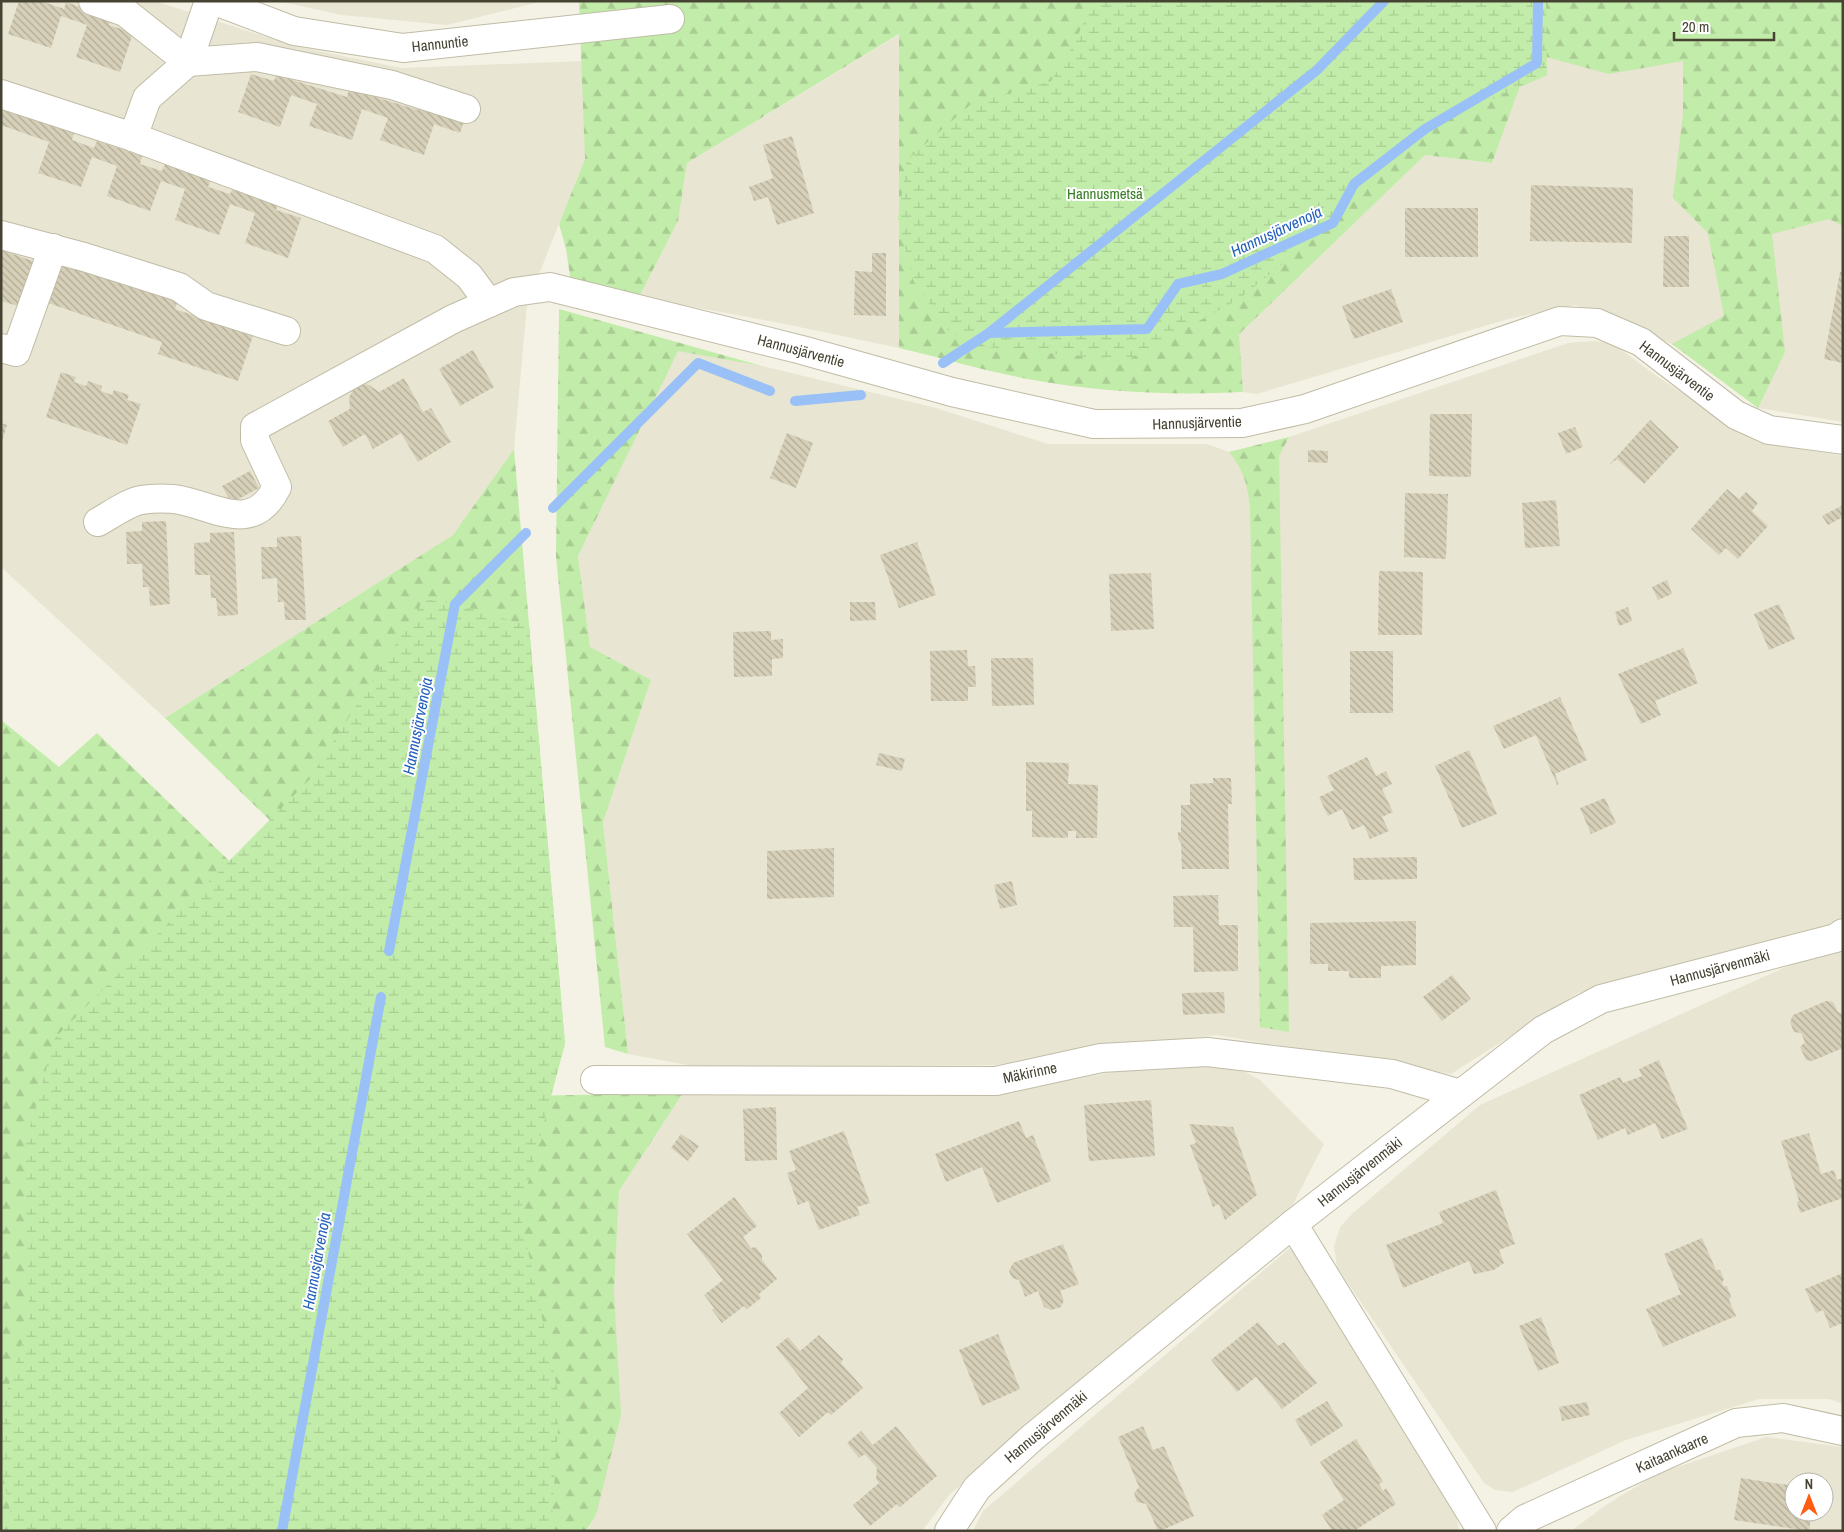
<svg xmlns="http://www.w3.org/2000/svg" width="1844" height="1532" font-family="'Archivo Narrow',sans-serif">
<defs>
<pattern id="forest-firs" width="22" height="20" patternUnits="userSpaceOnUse" patternTransform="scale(1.25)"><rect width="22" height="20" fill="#c2eca9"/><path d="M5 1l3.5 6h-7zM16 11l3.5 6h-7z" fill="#a8cc92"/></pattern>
<pattern id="wetland-marsh" width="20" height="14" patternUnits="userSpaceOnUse" patternTransform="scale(1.25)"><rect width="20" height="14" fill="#c2eca9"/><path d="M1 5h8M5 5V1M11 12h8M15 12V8" fill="none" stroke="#a8cc92"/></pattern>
<pattern id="building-back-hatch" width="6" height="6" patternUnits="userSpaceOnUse" patternTransform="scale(1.25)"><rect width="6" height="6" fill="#d7d0b9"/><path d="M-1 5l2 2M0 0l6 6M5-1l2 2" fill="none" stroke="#b0aa97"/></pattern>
</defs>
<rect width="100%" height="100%" fill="#f4f2e4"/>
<g fill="#e8e5d2" fill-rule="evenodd">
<polygon points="1,1 155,1 294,46 402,68 582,61 585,159 527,304 514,449 453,535 165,718 1,567"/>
<polygon points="278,1 543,1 447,25 342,15"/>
<polygon points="1550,1 1843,1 1843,422 1758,408 1672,344 1575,305 1508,319 1257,394 1243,392 1238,334 1425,155 1492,163"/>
<polygon points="900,34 899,348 785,324 639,297 678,221 687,163"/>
<polygon points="1593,341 1612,343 1658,377 1757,442 1843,456 1843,916 1831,925 1578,993 1451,1074 1217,1035 995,1065 698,1067 628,1054 603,822 651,680 590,648 578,556 678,350 762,366 936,408 1048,444 1207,444 1229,452 1289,437 1568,343"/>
<polygon points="1843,941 1843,1404 1829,1399 1759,1399 1626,1440 1513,1492 1495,1490 1484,1483 1337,1267 1334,1246 1340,1227 1353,1213 1480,1105"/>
<polygon points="1233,1065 1260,1080 1324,1144 1289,1212 949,1495 922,1531 587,1531 596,1515 614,1294 619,1191 683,1093 990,1094 1113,1072"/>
<polygon points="1291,1247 1455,1507 1459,1531 973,1531 983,1511"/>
<path d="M1766,1437L1843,1447V1531H1571L1606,1505L1657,1474ZM1794,1482H1824V1512H1794Z"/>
</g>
<g fill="url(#forest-firs)">
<path d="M579,1H1843V226L1829,219L1772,234L1785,352L1758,408L1672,344L1724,316L1708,233L1673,198L1683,114V61L1609,74L1532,53L1492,163L1425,155L1239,334L1243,392C1171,396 1099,392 1028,379C985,371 942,358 899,348V34L687,163L678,221L639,297L571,283L566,249L559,224L585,159Z"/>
<polygon points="559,309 762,366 678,351 578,556 590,647 651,680 603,822 628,1054 605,1047 556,557"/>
<path d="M1289,437L1279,456L1289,1032L1260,1027L1250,509C1248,486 1244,470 1229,452Z"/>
<polygon points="514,449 565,1044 370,918 165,718 453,535"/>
<polygon points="1,720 59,767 97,733 344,972 522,1096 683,1093 619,1191 614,1294 621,1415 596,1515 586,1531 1,1531"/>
</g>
<g fill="url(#wetland-marsh)">
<polygon points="1093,1 1546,1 1547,75 1425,129 1354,184 1333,223 1239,299 1126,361 988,347 948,331 913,280 898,218 907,160 971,104 1051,81 1074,44"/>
<polygon points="424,599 455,604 529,626 565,1044 520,1213 560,1402 551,1531 14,1531 1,1466 1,1411 29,1319 25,1145 55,1038 309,780"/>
</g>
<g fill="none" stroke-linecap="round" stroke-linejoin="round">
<g stroke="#9ac1f7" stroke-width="10">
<polyline points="989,333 1317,70 1384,1"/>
<polyline points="943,363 989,333 1147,329 1178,284 1222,274 1333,223 1354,184 1425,129 1537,63 1538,1"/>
<polyline points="795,401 861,395"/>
<polyline points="553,508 698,363 770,391"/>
<polyline points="389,951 455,604 526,533"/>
<polyline points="282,1531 381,997"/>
</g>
</g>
<g fill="url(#building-back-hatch)">
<polygon points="19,1 41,1 64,9 66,2 111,18 109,25 133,33 120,72 76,57 87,25 61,16 51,48 8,34"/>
<polygon points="251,74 274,81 276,75 347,97 349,89 418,110 420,103 465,118 460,133 434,124 424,155 380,140 388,118 362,109 352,140 309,126 317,104 291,95 280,127 238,112"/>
<polygon points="1,108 74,133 72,140 94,148 97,141 142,156 140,164 162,171 165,164 211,180 208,187 230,194 233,188 278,203 276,210 301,218 288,258 245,243 255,213 230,204 219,235 175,220 185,189 161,181 150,211 107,196 117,166 92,157 81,187 38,173 49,142 1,125"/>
<polygon points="792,136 814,213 777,225 768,197 754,201 749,187 773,178 763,145"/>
<polygon points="1531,185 1633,188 1632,243 1530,241"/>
<rect x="1405" y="208" width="73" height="49"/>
<polygon points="1664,236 1689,236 1689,287 1663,287"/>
<polygon points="1,250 33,261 18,306 1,301"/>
<polygon points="872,253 886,253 886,316 854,315 855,271 872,272"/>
<polygon points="63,258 179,297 175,309 253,336 238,381 158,354 162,342 48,303"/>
<polygon points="1840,272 1843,272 1843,363 1824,359"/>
<polygon points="1391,289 1403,322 1354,339 1342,306"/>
<polygon points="473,350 494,387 460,406 439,369"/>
<polygon points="61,372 76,377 74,382 86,386 88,381 102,386 101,391 112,395 114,390 129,395 127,400 141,404 127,445 46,417"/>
<polygon points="404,378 423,412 431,408 451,442 418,462 401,433 373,449 365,434 343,447 328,421 350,409 349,397 354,389 363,384 369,385 379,392"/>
<polygon points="1430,414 1472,414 1471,477 1429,476"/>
<polygon points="1650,420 1679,447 1644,484 1617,459 1609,465"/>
<polygon points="1,423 7,425 2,441 1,441"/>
<polygon points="1575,427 1583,447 1566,454 1558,433"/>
<polygon points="787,433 813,443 796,488 770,478"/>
<polygon points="1308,450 1328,451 1328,463 1308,462"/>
<polygon points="250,471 259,488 231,503 222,486"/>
<polygon points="1727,489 1739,499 1746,492 1758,503 1752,511 1768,526 1738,559 1726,548 1719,555 1691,529"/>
<polygon points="1405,493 1448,494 1446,559 1404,557"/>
<polygon points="1556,500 1560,546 1525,548 1522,503"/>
<polygon points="1843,505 1843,517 1828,525 1822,516"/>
<polygon points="166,521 170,604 150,606 149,587 143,587 142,564 127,564 126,532 142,531 142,522"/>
<polygon points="234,532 238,615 218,616 216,598 211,598 210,575 195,575 194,543 210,542 210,533"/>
<polygon points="301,536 306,620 285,620 284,602 278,602 277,578 262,579 261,547 277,547 277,537"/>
<polygon points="917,542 936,595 899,608 880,555"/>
<polygon points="1379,571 1423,572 1422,635 1378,635"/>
<polygon points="1151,573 1154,629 1111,631 1109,574"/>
<polygon points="1667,580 1672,594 1658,600 1652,587"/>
<polygon points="850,602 875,602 876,620 850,621"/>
<polygon points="1779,604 1795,639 1769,650 1754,614"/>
<polygon points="1628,607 1632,621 1619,626 1615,612"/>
<polygon points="771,631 771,640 783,639 783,658 772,659 772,676 734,677 733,632"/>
<polygon points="1683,648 1698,683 1655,701 1661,715 1641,724 1618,674"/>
<polygon points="967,650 968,666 975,666 976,687 968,687 968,701 931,701 930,651"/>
<rect x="1350" y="651" width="43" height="62"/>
<polygon points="991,658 1033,658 1034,705 992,706"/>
<polygon points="1560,697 1587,760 1555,774 1559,784 1557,785 1536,735 1504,749 1493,726"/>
<polygon points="1469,750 1497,814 1462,828 1435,766"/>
<polygon points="879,753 905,759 902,771 876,765"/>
<polygon points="1367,757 1376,776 1386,771 1392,784 1382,789 1393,812 1382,817 1389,831 1370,839 1364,825 1352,830 1342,809 1328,816 1319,797 1334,790 1327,776"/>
<polygon points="1026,762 1069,763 1068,784 1098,785 1097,838 1076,838 1076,831 1068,831 1068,838 1032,837 1032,811 1026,811"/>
<polygon points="1213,778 1231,778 1232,804 1228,804 1229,869 1182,869 1181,843 1178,839 1178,832 1181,832 1181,805 1190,805 1190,784 1213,783"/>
<polygon points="1605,798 1616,823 1591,834 1580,808"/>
<polygon points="834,848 834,897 767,899 767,851"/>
<polygon points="1417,857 1417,879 1354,880 1353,858"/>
<polygon points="1012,881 1017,905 1000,909 994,885"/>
<polygon points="1218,895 1219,925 1238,925 1238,971 1194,972 1193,927 1174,927 1173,896"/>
<polygon points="1416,921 1416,965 1381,966 1381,978 1349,978 1349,971 1328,971 1328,964 1310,964 1310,923"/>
<polygon points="1452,975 1471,999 1442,1021 1423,997"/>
<polygon points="1224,992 1225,1013 1183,1015 1182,993"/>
<polygon points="1826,1001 1833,1002 1838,1012 1843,1014 1843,1048 1812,1061 1806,1060 1800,1047 1805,1042 1801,1033 1794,1032 1790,1022 1793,1015"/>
<polygon points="1659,1060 1688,1129 1662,1139 1655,1123 1628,1135 1625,1128 1598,1140 1579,1095 1620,1077 1623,1083 1642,1076 1639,1069"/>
<polygon points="1151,1100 1155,1156 1089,1161 1084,1105"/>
<polygon points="776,1107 777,1160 745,1161 743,1109"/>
<polygon points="1019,1121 1026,1138 1033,1135 1051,1181 997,1203 982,1167 946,1182 935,1154"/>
<polygon points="1189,1124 1233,1127 1257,1195 1225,1220 1219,1204 1213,1207 1190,1145 1196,1143"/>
<polygon points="844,1131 870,1203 857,1207 860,1215 819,1230 808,1201 798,1205 787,1173 796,1170 789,1151"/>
<polygon points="1809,1133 1821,1174 1834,1170 1837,1180 1843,1178 1843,1198 1800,1213 1797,1202 1799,1201 1781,1141"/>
<polygon points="681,1134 699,1146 688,1161 671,1148"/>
<polygon points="1496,1190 1515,1244 1499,1250 1504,1263 1494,1270 1474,1274 1469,1261 1403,1288 1386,1245 1443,1223 1439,1212"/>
<polygon points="734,1197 757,1226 743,1237 751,1248 756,1247 762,1255 762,1260 777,1279 759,1294 761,1298 747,1309 744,1306 722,1323 712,1310 714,1308 704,1295 723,1280 687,1234"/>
<polygon points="1702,1238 1716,1270 1720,1270 1724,1279 1722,1283 1723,1286 1727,1286 1731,1297 1729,1300 1736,1316 1663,1347 1646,1309 1681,1294 1664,1254"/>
<polygon points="1063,1244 1079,1284 1060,1291 1064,1300 1061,1307 1051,1310 1044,1307 1038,1291 1025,1297 1019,1280 1012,1278 1009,1271 1013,1263"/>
<polygon points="1843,1273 1843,1323 1830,1328 1823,1310 1816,1313 1805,1289"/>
<polygon points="1541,1317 1559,1363 1538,1371 1519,1326"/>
<polygon points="1258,1322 1278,1346 1284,1342 1317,1383 1282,1409 1256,1377 1237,1392 1211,1360"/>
<polygon points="998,1334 1020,1389 982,1406 959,1350"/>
<polygon points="819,1335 843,1359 841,1363 863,1388 831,1415 828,1412 799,1437 779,1413 808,1388 776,1347 788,1337 800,1351"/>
<polygon points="1327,1401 1343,1426 1311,1446 1295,1420"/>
<polygon points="1587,1402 1590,1415 1562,1421 1559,1407"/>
<polygon points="896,1426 937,1476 900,1507 897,1504 870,1526 853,1505 879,1483 876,1479 877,1468 865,1454 859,1458 847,1443 861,1431 873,1445"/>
<polygon points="1143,1426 1153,1450 1164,1446 1194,1516 1160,1531 1158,1531 1146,1504 1137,1502 1134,1493 1139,1487 1118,1437"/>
<polygon points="1356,1439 1383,1482 1379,1484 1383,1491 1386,1488 1396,1504 1354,1531 1332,1531 1322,1515 1344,1500 1320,1462"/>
<polygon points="1741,1478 1794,1486 1794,1512 1812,1512 1809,1531 1734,1520"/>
</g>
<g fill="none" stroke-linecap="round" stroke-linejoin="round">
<defs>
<g id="minor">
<polyline points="93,1 125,12 188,62 257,57 392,85 466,109"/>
<polyline points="215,1 294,31 403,48 670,19"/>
<polyline points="1,94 133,137 435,249 469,276 489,303"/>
<polyline points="133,137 147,98 188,62 209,1"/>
<polyline points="1,235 84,257 179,287 206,306 286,331"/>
<polyline points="1,348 16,352 53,248"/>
<path d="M98,522C109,516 130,501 142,500C153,498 170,498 180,500C218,508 254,534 277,487L255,440V427L453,319L514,292L550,287L802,350L952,392L1094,424L1242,423L1305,409L1560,321L1597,323L1641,342L1736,415L1769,430L1843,440"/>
<polyline points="595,1080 996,1081 1101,1058 1207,1052 1392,1074 1460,1094"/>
<polyline points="1293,1224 1482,1531"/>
<polyline points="949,1531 977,1488 1033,1437 1293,1224 1543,1030 1601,999 1836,938 1843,933"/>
<polyline points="1511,1531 1525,1519 1736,1423 1783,1418 1843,1431"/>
</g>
</defs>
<use href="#minor" stroke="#c0bca6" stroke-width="30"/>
<use href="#minor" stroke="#fff" stroke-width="28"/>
</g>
<g text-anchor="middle" stroke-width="4" stroke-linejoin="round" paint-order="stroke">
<g font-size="15" fill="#474333" stroke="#fff">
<text transform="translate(440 44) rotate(-6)" y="5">Hannuntie</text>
<text transform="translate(801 351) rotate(15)" y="5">Hannusjärventie</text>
<text transform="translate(1677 371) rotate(37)" y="5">Hannusjärventie</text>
<text transform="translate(1197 423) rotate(-2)" y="5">Hannusjärventie</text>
<text transform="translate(1720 968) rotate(-15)" y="5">Hannusjärvenmäki</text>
<text transform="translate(1030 1073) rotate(-12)" y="5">Mäkirinne</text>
<text transform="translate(1360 1172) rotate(-38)" y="5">Hannusjärvenmäki</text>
<text transform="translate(1046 1427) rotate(-40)" y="5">Hannusjärvenmäki</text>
<text transform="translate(1672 1453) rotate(-24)" y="5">Kaitaankaarre</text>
</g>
<g font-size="15" fill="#347e21" stroke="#fff">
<text x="1105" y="199">Hannusmetsä</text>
</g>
<g font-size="16" font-style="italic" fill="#2261bd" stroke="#fff">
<text transform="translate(1276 231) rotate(-25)" y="6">Hannusjärvenoja</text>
<text transform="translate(417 726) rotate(-79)" y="6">Hannusjärvenoja</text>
<text transform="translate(316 1261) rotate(-80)" y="6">Hannusjärvenoja</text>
</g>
</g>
<rect width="1844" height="1532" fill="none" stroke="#474333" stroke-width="5"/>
<g transform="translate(1809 1497)"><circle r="24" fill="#ffffff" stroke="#b5b4ad"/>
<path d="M0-4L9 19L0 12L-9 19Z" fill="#ff5d10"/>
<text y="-8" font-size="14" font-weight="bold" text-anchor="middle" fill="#474333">N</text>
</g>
<path d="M1674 32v8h100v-8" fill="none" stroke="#474333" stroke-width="2.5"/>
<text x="1682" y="32" font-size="15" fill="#474333" stroke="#ffffff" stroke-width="4" paint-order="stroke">20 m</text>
</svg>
